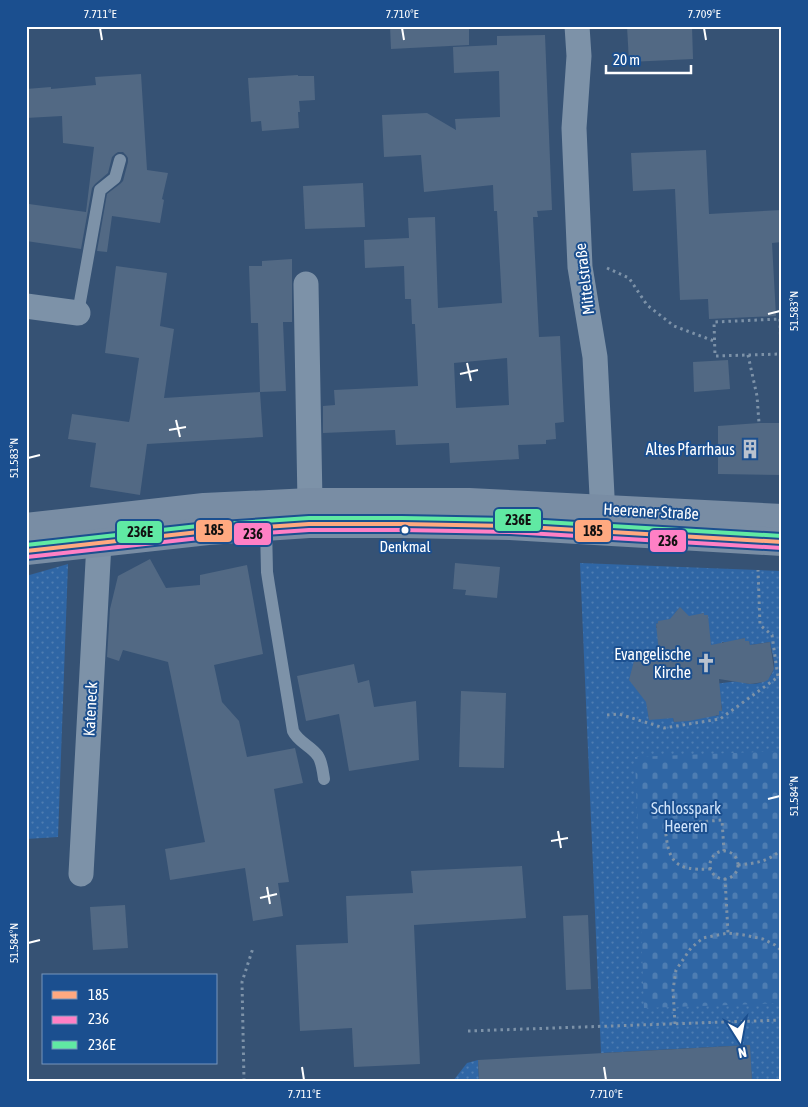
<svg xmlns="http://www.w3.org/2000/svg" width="808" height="1107" font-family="'Asap Condensed',sans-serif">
<defs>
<pattern id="grass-dots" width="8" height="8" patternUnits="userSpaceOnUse" patternTransform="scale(1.25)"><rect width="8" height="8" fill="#2f66a5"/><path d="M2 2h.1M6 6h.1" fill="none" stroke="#4e7db2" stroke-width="1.8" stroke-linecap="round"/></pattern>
<pattern id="cemetery-stones" width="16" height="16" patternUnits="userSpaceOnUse" patternTransform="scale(1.25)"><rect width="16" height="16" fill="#2f66a5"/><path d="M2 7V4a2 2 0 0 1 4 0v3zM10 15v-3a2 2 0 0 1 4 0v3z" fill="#4e7db2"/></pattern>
</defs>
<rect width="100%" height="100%" fill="#365274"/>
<g fill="url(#grass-dots)" fill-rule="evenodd">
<path d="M580,563L782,571V1081H752L749,1045L601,1053ZM678,610L687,619L704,613V615H708V618H706L710,646L722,644V642H724L725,644L745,638V641H749L750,645L770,642C771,648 775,661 774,667C772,681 758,686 745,683V680L715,684L722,707V711H719V715L716,716L715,712L674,722L673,718L669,717L649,719L641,656L663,652L659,628H656V624L658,623V621H675V613Z"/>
<polygon points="68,564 58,837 26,839 26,576"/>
<polygon points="478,1060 479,1081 453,1081 467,1063"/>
</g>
<polygon fill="url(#cemetery-stones)" points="782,751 782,1003 644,1008 635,757"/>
<g fill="#526984" fill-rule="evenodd">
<polygon points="390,26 469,26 469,45 391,49"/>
<polygon points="627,26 692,26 693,59 629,62"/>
<path d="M545,35L552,210L537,211L538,217H533L539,337L560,336L564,422L555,423L556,439L546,440V444L518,445L519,459L450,463L449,443L396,445L395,430L323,433V406L335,405L334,390L418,386L415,324H412L411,299H405L404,266L365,268L364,240L409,238L408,218L435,217L438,308L502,303L497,211H494L493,185L424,192L421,155L384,157L382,115L427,113L456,130L455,119L500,117L499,71L454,73L453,47L497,45V36ZM507,358L509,405L456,408L454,363Z"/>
<polygon points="141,74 147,170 168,173 162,199 164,200 160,223 112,216 107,252 97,251 107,194 120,184 123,181 128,162 128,158 126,155 123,152 118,152 115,154 112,157 108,173 95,184 92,188 81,249 26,241 26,228 29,204 86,212 94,147 63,143 62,116 26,118 26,89 51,87 51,89 96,85 95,77"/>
<polygon points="298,75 298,76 314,76 315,100 299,101 300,112 298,112 299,128 262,131 261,121 251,122 248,78"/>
<polygon points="706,150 709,214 782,210 782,242 772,243 776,316 709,319 708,299 680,300 675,189 633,191 631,153"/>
<polygon points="363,183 365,227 305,229 303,186"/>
<polygon points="292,259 292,322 283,322 286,391 260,392 258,323 251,323 249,266 262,266 262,261"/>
<polygon points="116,266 167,273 160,326 174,329 164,398 260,392 263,437 147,444 140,495 90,487 96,443 68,439 72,414 129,422 130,418 139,358 105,353"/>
<polygon points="728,360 730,389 694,392 693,362"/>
<polygon points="759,423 782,423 782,475 718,474 718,426"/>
<polygon points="150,559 166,588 200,585 200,575 247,565 263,654 214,665 222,702 239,721 247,757 295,748 303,783 274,789 289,882 278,883 283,916 253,921 245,868 170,880 165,849 205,842 168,662 123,650 119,661 107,657 110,609 118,576"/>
<polygon points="455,563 500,567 497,598 465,595 466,590 453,589"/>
<polygon points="680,607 689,616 704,613 704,615 708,615 711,645 745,638 745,641 749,641 750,645 770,642 774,669 768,680 764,682 750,684 719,679 722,711 719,711 719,715 689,721 674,722 673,718 649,720 646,702 629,680 635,657 659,653 656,624 658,623 658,621 670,619"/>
<polygon points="354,664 358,683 369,680 374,707 416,701 419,760 349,771 339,714 306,721 297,676"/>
<polygon points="461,691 506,693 504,768 459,767"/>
<polygon points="522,866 526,918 414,925 420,1064 354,1067 352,1028 300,1031 296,945 348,943 346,896 413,893 411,871"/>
<polygon points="125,905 128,948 93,950 90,907"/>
<polygon points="588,915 591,989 566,990 563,916"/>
<polygon points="750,1045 752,1081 479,1081 478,1060"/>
</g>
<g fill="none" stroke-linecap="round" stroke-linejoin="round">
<g stroke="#7d92a8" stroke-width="3" stroke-dasharray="2.5 4" stroke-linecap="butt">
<polyline points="607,268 629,278 647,305 674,326 714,341"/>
<polygon points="780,319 781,354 715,356 714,322"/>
<polyline points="748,355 757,396 759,423"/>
<polyline points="607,715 619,714 664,728 720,719 778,677 772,635 760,625 758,570"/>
<circle cx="724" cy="865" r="14"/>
<path d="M738,865C756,863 768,862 782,849"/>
<path d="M711,869C673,871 668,861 665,825L722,820L724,851"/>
<polyline points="725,878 728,933"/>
<polyline points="675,1024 673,990 676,970 691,948 703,938 728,933 744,935 763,939 775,945 782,951"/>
<polyline points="468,1031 782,1020"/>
<polyline points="244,1081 242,982 253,948"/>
</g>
<g stroke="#7d92a8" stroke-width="12">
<polyline points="78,313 100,190 115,178 120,160"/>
<path d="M266,527L267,572L269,585L293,731C298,742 311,746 318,756C322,762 323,772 324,779"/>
</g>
<g stroke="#7d92a8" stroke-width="25">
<polyline points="577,26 579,56 574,128 580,267 595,357 602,496 601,529"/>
<polyline points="306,284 310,502"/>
<polyline points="26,306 78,313"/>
<polyline points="81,874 99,543"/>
</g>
<g stroke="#798da4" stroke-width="28">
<polyline points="26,527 204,507 310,502 469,502 782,518"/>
<polyline points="26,551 208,531 309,524 402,524 510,526 782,542"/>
</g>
<defs>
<polyline id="bus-1" points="26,551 208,531 309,524 402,524 510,526 782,542"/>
<polyline id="bus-2" points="27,557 209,537 309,530 402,530 510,532 782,548"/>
<polyline id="bus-3" points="26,545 207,525 309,518 402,518 510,520 782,536"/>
</defs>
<use href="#bus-1" stroke="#1b4f8f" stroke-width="8"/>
<use href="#bus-2" stroke="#1b4f8f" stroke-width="8"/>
<use href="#bus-3" stroke="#1b4f8f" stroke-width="8"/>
<use href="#bus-1" stroke="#ffa980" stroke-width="4"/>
<use href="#bus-2" stroke="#ff80c5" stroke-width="4"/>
<use href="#bus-3" stroke="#60e9a3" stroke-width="4"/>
</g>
<path fill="none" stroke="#fff" stroke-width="2" d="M100,28L102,40M402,28L404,40M704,28L706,40M768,314L780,311M467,363L471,381M460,374L478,370M176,420L180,437M169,430L186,427M28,458L40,455M768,799L780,796M558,831L561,848M551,841L568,838M267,887L270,904M260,898L277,894M28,943L40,940M302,1067L304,1080M604,1067L606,1080"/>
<defs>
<symbol id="building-bare" viewBox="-9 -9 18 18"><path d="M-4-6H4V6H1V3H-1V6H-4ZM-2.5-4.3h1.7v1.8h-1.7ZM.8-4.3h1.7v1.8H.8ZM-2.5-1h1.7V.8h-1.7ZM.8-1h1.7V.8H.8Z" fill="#b9c2ce" stroke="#1b4f8f" stroke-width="2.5" paint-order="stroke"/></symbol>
<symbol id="church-bare" viewBox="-9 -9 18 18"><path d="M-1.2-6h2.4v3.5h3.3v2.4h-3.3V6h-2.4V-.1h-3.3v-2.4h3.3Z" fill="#b9c2ce" stroke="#1b4f8f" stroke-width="2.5" paint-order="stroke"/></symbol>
</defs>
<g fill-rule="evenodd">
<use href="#building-bare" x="736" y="435" width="28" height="28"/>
<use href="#church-bare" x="692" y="649" width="28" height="28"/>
</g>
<circle fill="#fff" stroke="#1b4f8f" stroke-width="2" cx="405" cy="530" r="4.5"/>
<g text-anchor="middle" stroke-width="4" stroke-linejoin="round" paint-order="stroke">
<g font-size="15" fill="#fff" stroke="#1b4f8f">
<text x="405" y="552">Denkmal</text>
</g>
<g font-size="16" fill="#fff" stroke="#1b4f8f">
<text transform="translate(584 279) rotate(-97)" y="6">Mittelstraße</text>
<text transform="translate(651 511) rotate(3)" y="6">Heerener Straße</text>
<text transform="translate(90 709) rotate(-87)" y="6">Kateneck</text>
</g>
<g font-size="16" fill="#fff" stroke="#1b4f8f" text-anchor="end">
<text x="735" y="455">Altes Pfarrhaus</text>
<text x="691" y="660">Evangelische<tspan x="691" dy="18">Kirche</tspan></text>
</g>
<g font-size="16" fill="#cfe3fa" stroke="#1b4f8f">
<text x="686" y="814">Schlosspark<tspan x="686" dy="18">Heeren</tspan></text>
</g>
</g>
<g stroke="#1b4f8f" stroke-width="2">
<rect x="494" y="508" width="48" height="24" rx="5" fill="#60e9a3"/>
<rect x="195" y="519" width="38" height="24" rx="5" fill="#ffa980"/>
<rect x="574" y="519" width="38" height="24" rx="5" fill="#ffa980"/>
<rect x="116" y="520" width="47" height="24" rx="5" fill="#60e9a3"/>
<rect x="233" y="522" width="39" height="24" rx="5" fill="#ff80c5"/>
<rect x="649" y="529" width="38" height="24" rx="5" fill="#ff80c5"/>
</g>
<g font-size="14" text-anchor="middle" font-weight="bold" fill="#111">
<text x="518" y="525">236E</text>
<text x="214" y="535">185</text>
<text x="593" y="536">185</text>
<text x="140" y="537">236E</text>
<text x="253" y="539">236</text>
<text x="668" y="546">236</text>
</g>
<rect width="808" height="1107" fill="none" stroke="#1b4f8f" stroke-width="55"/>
<rect x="42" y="974" width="175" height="90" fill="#1b4f8f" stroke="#7695bc"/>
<rect x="52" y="991" width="25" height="8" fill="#ffa980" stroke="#7695bc"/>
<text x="88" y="1000" font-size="15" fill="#ffffff">185</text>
<rect x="52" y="1016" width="25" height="8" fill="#ff80c5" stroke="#7695bc"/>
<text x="88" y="1024" font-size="15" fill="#ffffff">236</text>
<rect x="52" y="1041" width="25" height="8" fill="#60e9a3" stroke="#7695bc"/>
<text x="88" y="1050" font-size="15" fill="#ffffff">236E</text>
<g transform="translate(740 1040) rotate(169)" stroke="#1b4f8f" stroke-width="4" paint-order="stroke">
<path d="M0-4L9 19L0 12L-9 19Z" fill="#ffffff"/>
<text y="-8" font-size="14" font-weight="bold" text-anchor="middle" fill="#ffffff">N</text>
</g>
<path d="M606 65v8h85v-8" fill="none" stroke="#ffffff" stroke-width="2.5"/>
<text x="613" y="65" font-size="15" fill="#ffffff" stroke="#1b4f8f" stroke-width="4" paint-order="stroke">20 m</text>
<rect x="28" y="28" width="752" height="1052" fill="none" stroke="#fff" stroke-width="2"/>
<g font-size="12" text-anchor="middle" fill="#fff">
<text x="100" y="18">7.711°E</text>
<text x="402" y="18">7.710°E</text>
<text x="704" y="18">7.709°E</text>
<text transform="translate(794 311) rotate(-90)" y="4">51.583°N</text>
<text transform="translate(14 458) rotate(-90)" y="4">51.583°N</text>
<text transform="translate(794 796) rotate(-90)" y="4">51.584°N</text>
<text transform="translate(14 943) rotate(-90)" y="4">51.584°N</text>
<text x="304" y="1098">7.711°E</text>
<text x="606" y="1098">7.710°E</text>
</g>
</svg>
